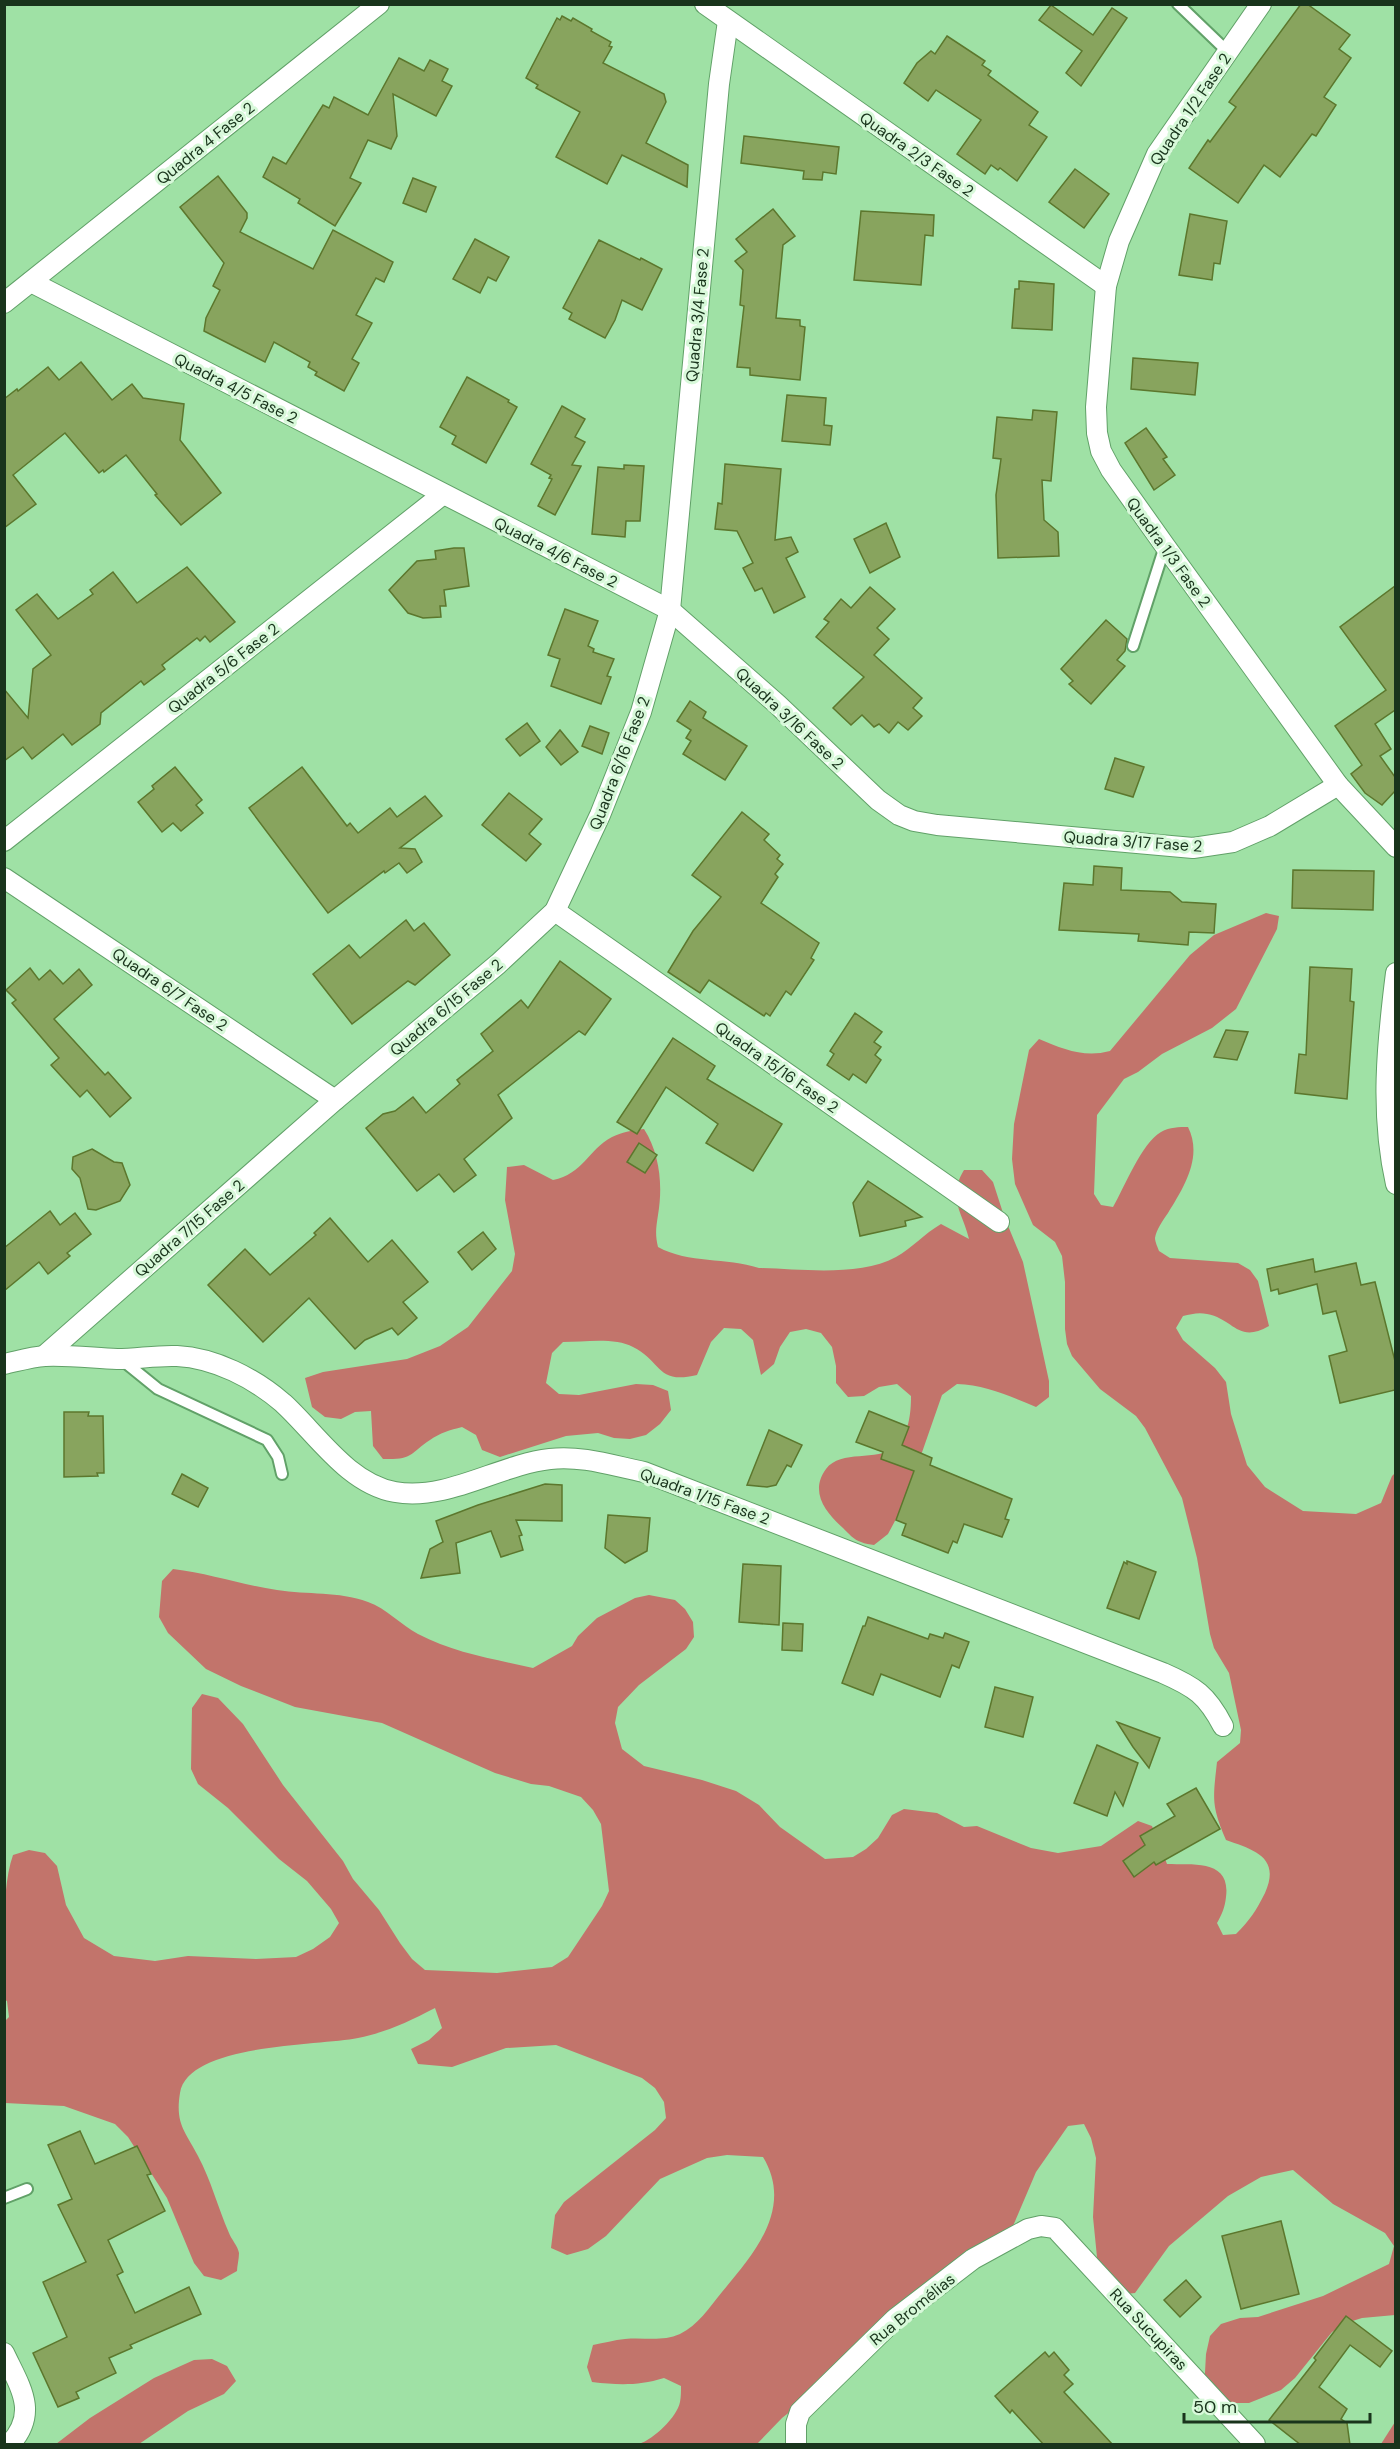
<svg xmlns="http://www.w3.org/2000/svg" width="1400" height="2449" font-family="'DM Sans',sans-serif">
<rect width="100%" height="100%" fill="#9fe1a5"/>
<g fill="#c2746b">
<path d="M1266,913L1279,916L1277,929L1236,1009L1212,1028L1162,1054L1138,1072L1124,1079L1097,1115L1094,1194L1101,1205L1113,1207C1125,1186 1141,1144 1161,1132C1170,1127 1179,1127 1188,1127C1203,1157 1184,1187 1168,1213C1163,1220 1156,1230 1155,1238C1155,1242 1158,1248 1159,1251L1170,1258L1238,1263L1250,1270L1258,1281L1269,1326C1238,1344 1234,1319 1207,1314C1199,1312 1191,1314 1183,1316L1176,1328L1183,1340L1215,1368L1226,1382L1231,1414L1247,1465L1265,1487L1303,1511L1356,1514L1381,1503L1392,1476L1395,1473V2315L1362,2318L1346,2323L1332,2332L1295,2378L1281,2390L1249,2403H1216L1204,2391L1206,2354L1210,2336L1221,2324L1240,2318L1258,2317L1323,2296L1389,2264L1394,2246L1385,2233L1333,2204L1293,2170L1261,2177L1228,2196L1169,2246L1135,2293L1116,2295L1098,2267L1093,2217L1096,2158L1091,2138L1084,2124L1068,2126L1036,2172L1013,2226L988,2254L782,2418L757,2444H639C654,2439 677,2417 680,2402C681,2397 681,2391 681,2386L664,2378C638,2386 618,2385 592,2382L587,2367L593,2345C604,2343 614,2340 625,2339C644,2337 662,2342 680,2334C698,2325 709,2308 722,2292C754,2254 794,2208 763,2157L727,2155L707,2158L660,2179L606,2236L588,2249L567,2255L551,2248L555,2215L564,2202L655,2130L666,2118L664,2102L655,2088L642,2078L556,2045L506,2048L452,2067L418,2064L411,2049L429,2040L442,2028L435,2008C408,2022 387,2032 358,2038C319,2046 188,2043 180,2093C175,2124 185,2131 198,2156C211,2180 218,2208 229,2233C231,2239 238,2246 239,2253C239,2259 237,2266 237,2271L221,2280L204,2276L194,2263L167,2198L128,2137L115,2124L64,2106L5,2103V2021L9,2017L7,2001L5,2000C5,1959 0,1892 13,1855L29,1850L45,1853L57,1866L66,1905L84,1938L114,1956L155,1961L188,1956L256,1959L296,1957L313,1949L330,1937L339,1923L331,1909L307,1881L279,1859L228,1808L198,1784L191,1769L192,1708L202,1694L218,1698L243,1724L283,1785L343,1861L353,1879L379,1910L400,1943L412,1959L425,1970L497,1973L552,1967L568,1957L602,1906L609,1891L601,1824L593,1810L581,1797L549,1786L531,1784L495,1773L382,1723L295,1707L241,1686L206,1669L168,1633L159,1617L162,1581L173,1569C208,1573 242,1585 277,1590C308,1595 338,1591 368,1602C386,1608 401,1625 418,1634C454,1653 494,1659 533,1668L572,1646L578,1636L597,1618L635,1598L649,1595L675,1600L685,1609L693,1622L694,1637L686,1649L639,1685L618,1707L615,1723L622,1749L644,1766L702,1780L736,1791L759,1805L780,1827L825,1859L853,1857L866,1849L878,1838L892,1815L904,1809L937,1813L964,1827L977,1826L1031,1848L1058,1853L1101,1846L1138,1821L1152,1826L1167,1864C1193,1865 1231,1859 1226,1897C1225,1907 1222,1914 1217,1923L1223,1935L1236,1934C1250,1920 1256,1911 1265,1893C1281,1857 1254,1850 1226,1840C1211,1805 1213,1799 1217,1762L1240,1743L1241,1730L1229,1673L1214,1648L1210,1634L1197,1558L1182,1498L1145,1428L1136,1416L1100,1389L1072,1356L1067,1344L1065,1329V1282L1062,1256L1055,1242L1033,1225L1015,1184L1012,1159L1014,1124L1029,1050L1039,1039C1063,1049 1084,1058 1110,1051L1190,955L1214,935Z"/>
<path d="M644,1129C660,1154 663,1186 658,1215C656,1228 655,1234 658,1247C689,1264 726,1257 759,1268C801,1269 859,1277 896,1257C912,1248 924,1234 941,1224L969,1239C962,1211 947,1198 964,1170H982L993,1182L1004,1216L1023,1262L1049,1381V1397L1036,1407C1010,1396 985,1385 957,1384L942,1395L904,1504L888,1534L874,1545C870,1544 865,1544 861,1542C854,1540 848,1533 843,1528C826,1513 809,1492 826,1469C841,1449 877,1462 895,1447C909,1434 911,1414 911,1396L897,1384L879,1387L864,1396L848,1397L836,1383V1366L832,1347L821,1333L806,1329L790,1332L780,1347L774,1364L761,1375L753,1340L741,1329L724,1328L711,1342L697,1375C656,1385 662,1361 633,1347C615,1337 584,1342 563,1342L552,1353L546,1383L559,1394L579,1395L636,1384L653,1385L668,1391L671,1410L660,1424L646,1435L630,1439L614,1438L598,1433L566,1436L500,1457L482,1450L476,1435L462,1427C450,1430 440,1433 430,1440C409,1454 413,1460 383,1459L373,1446L371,1411L355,1412L341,1419L325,1417L312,1407L305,1378L323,1372L407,1359L440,1346L468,1327L512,1271L515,1254L505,1200L507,1167L524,1165L553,1180C583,1174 588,1150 612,1137C623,1132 633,1130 644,1129Z"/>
<polygon points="212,2359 227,2366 236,2381 224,2394 188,2411 139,2444 56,2444 90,2418 154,2378 194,2360"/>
<polygon points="1395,2422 1395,2444 1381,2444"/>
</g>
<g fill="#88a45e" stroke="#5c772d" stroke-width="1.5">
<polygon points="1301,4 1307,4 1350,35 1339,49 1351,58 1324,97 1336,105 1316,136 1312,134 1280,177 1264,165 1238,203 1189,168 1208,140 1210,142 1236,107 1229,102"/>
<polygon points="1051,5 1093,35 1112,8 1127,18 1081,86 1066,73 1082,51 1039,20"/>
<polygon points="562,16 571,21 573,18 592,29 591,31 611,42 609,46 612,47 603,63 664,94 666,102 646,143 688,165 687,187 622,155 607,184 556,157 580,112 536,88 538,85 526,78 557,18 560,20"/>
<polygon points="947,36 985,61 982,65 991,71 988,75 1038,112 1029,125 1047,137 1017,181 1000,168 998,170 991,165 985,174 957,154 981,120 936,90 928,101 904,83 917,63 931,51 935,54"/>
<polygon points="399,58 424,71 430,60 448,69 442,81 452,86 436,116 393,94 397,136 391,149 368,140 350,178 361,183 335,226 298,203 300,199 263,177 273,157 286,164 323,105 329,108 334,97 368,115"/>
<polygon points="744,136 839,147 836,174 823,172 822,180 803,179 804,171 741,163"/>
<polygon points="1075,169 1109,194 1084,228 1049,202"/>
<polygon points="218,176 247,213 247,218 240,232 313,269 333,230 393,262 384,282 376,278 356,315 372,323 352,359 359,363 344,391 315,375 317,372 308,367 310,362 274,342 265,362 204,331 206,318 220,290 213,286 224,263 180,207"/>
<polygon points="413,178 436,187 426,212 403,203"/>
<polygon points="773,209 795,236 783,245 776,318 800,320 800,326 805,327 800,380 750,375 750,368 737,367 744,306 740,305 743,270 735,261 747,252 736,239"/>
<polygon points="861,211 934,215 933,236 925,235 921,285 854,280"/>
<polygon points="1190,214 1227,221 1220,264 1214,263 1212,280 1179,275"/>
<polygon points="475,239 509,257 496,281 488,277 480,293 453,279"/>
<polygon points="599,240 640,260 641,258 662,269 642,310 622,300 615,320 605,338 569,319 572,313 563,308"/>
<polygon points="1019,281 1054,284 1052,330 1012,328 1015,289 1019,289"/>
<polygon points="1133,358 1198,363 1195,395 1131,389"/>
<polygon points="81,362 112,400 132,384 143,398 184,404 180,440 221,493 181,525 155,495 157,494 126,455 104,472 103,470 99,473 65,433 13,475 36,504 4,528 4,399 17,389 18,391 48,367 59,380"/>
<polygon points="467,377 509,400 508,402 517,407 486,463 452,444 456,436 440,427"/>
<polygon points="787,395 826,398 824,425 832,426 830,445 782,441"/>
<polygon points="562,406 585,419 575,437 585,442 572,465 581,466 555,515 538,506 552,479 549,478 551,475 531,464"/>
<polygon points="1033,410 1057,412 1051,481 1042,480 1044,520 1058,532 1059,556 998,558 996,495 1001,459 993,458 997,417 1032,420"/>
<polygon points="1146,428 1167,457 1163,459 1175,475 1154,490 1125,443"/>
<polygon points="725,464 781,469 775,540 791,537 798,552 786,558 805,597 774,613 762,588 755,591 743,568 753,563 737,531 715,529 718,503 722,504"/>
<polygon points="624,465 644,466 640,521 626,521 625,537 592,534 598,467 624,469"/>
<polygon points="886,523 900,557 870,573 854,539"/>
<polygon points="454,548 464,548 469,586 444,590 446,606 440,606 441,617 423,618 408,613 389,590 417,561 436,559 435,551"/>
<polygon points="187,567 235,622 210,642 205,636 200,641 197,638 162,665 165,669 144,685 141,681 101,713 100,724 72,745 63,734 32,759 23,747 4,761 4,689 28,718 33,669 51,655 16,610 37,594 58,619 93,594 90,590 113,572 137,603"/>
<polygon points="1395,586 1395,710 1375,724 1391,749 1380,756 1395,777 1395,791 1382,805 1365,793 1351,774 1362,765 1335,726 1386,690 1340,627"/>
<polygon points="870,587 895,609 877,628 889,639 874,655 922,698 913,708 922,716 908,730 898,722 889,733 879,724 874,727 862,715 851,725 833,708 864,677 816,637 829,622 824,619 841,599 851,608"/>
<polygon points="565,609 598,621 588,646 594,649 593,652 614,659 607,676 611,677 601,704 551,686 560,659 548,655"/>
<polygon points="1106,620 1127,639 1125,651 1117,660 1125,666 1091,704 1069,684 1073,681 1061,669"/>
<polygon points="690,701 706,712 703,718 747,746 725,780 683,754 691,741 686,738 691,730 677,721"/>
<polygon points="527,723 540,741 520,756 506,739"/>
<polygon points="590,726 609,733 602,754 582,746"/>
<polygon points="560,730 578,752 561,765 546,747"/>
<polygon points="1115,758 1144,767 1133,797 1105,789"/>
<polygon points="175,767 202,800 196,805 203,813 181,831 173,823 162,832 138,802 154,789 152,786"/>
<polygon points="302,767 347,826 350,823 358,833 390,808 397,817 425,796 442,816 400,848 415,849 422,862 407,873 399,863 385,873 384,871 328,913 249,808"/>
<polygon points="509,793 542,819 529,834 541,844 526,861 482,825"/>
<polygon points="742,812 769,834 764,840 780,855 777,859 783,864 775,874 778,877 761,903 819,943 811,958 814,960 791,995 786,991 770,1016 766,1013 764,1016 709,980 700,993 668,972 693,931 721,897 692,875"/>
<polygon points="1094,866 1122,868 1121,890 1170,892 1182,902 1216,904 1214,933 1189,932 1188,945 1138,941 1139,934 1059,930 1064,883 1093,885"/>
<polygon points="1293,870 1374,871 1373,910 1292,908"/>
<polygon points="406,920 414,931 424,923 450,955 415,985 408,981 352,1024 313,974 349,945 360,958"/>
<polygon points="560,961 611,999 585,1035 579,1031 498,1095 512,1118 464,1159 476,1175 454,1192 439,1174 417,1191 366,1128 383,1114 395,1111 413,1097 426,1113 460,1084 457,1080 493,1051 481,1034 521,1000 528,1008"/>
<polygon points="1310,967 1352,969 1350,1001 1354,1002 1347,1099 1295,1093 1299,1054 1306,1055"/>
<polygon points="30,968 39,980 50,970 63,984 79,969 92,985 54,1019 105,1075 108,1072 131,1098 110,1117 87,1090 80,1097 51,1065 59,1058 12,1003 16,1000 6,990"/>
<polygon points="855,1013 882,1032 874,1042 881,1047 875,1055 881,1060 866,1083 853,1074 849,1080 827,1065 834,1054 830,1051"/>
<polygon points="1226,1030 1248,1032 1237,1060 1214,1057"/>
<polygon points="673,1038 715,1066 707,1079 782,1124 753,1171 706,1143 718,1124 666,1087 637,1134 617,1122"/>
<polygon points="639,1143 657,1155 645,1173 627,1162"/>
<polygon points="92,1149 114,1162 122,1163 130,1185 120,1201 96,1210 88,1209 80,1178 72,1169 73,1157"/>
<polygon points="868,1181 922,1217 905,1221 906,1226 860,1236 853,1203"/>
<polygon points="50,1211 60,1225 75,1213 91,1234 67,1253 70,1256 48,1274 39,1262 4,1291 4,1248"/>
<polygon points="330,1218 368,1262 392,1240 428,1282 403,1302 417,1318 398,1335 392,1328 365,1340 355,1349 309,1298 263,1342 208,1285 245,1249 270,1275 316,1235 314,1233"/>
<polygon points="483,1232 496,1249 472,1270 458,1252"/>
<polygon points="1313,1259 1315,1272 1356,1263 1361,1285 1375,1282 1395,1361 1395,1390 1340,1403 1329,1356 1347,1351 1336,1311 1323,1314 1317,1284 1279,1294 1278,1289 1271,1291 1267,1269"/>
<polygon points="869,1411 909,1427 902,1445 932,1458 930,1465 1012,1499 1005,1519 1009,1520 1002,1537 964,1524 957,1543 953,1541 948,1553 902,1535 906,1524 896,1520 914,1471 881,1459 883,1452 856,1442"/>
<polygon points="64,1412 89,1412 88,1416 103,1416 104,1473 97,1473 98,1476 64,1477"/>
<polygon points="769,1430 802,1445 791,1467 787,1465 776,1485 767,1487 747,1485"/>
<polygon points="182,1474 208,1488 198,1507 172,1494"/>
<polygon points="545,1484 562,1485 562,1521 516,1520 522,1535 519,1536 523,1550 501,1557 491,1531 456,1543 460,1573 421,1578 430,1549 443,1542 436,1521 478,1505"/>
<polygon points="608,1515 650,1518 647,1551 625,1563 605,1548"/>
<polygon points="1127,1561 1156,1572 1139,1619 1107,1608 1124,1562 1127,1564"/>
<polygon points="743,1564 781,1566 779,1625 739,1622"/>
<polygon points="868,1617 928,1639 930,1634 943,1638 945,1633 969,1642 959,1668 952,1665 940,1697 881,1674 873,1695 842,1683 863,1626 865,1626"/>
<polygon points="783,1623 803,1624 802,1651 782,1650"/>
<polygon points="995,1687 1033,1697 1023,1737 985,1727"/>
<polygon points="1117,1722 1160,1738 1149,1768 1133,1747"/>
<polygon points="1097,1745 1138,1763 1123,1806 1115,1792 1107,1816 1074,1803"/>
<polygon points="1196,1788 1220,1829 1156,1865 1154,1862 1134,1877 1123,1861 1145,1845 1140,1836 1175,1816 1167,1804"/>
<polygon points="80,2131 95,2164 137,2146 151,2174 147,2175 165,2211 108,2240 123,2272 117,2275 135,2313 189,2287 201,2314 130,2345 132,2348 109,2358 116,2373 76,2392 79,2398 58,2407 33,2353 67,2337 43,2282 86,2262 58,2205 72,2199 48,2145"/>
<polygon points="1281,2221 1299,2294 1241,2309 1222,2236"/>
<polygon points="1186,2280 1201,2297 1180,2317 1164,2300"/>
<polygon points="1346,2316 1392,2351 1380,2367 1350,2345 1319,2387 1347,2409 1341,2419 1347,2423 1350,2445 1301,2445 1269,2420 1316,2360 1314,2358"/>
<polygon points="1045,2352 1049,2357 1054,2352 1069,2370 1064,2375 1073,2384 1064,2392 1113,2445 1044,2445 1012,2410 1010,2413 995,2396"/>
</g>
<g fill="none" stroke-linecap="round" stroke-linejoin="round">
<defs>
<g id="service">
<polyline points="1178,4 1228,52"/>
<polyline points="1133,646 1165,546"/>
<polyline points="121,1359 158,1389 267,1440 278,1457 282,1474"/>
<polyline points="4,2198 27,2189"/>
</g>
<g id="minor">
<polyline points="705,4 1106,286"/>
<polyline points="1261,4 1157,154 1119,241 1106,286 1096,407 1097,433 1101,451 1111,470 1165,546 1338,785 1396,847"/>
<polyline points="31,282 670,610 777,704 878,800 899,815 914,821 937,825 1193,848 1233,842 1270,826 1338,785"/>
<polyline points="4,303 379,4"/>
<polyline points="4,841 442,495"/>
<polyline points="4,878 335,1100"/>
<polyline points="555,911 999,1222"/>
<path d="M1396,973C1387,1044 1380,1114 1396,1184"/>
<polyline points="44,1356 335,1100 498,964 555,911 600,815 641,712 670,610 719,84 728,21"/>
<path d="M4,1364C18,1361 31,1357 45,1356C69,1355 93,1358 117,1359C137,1359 157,1355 177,1356C215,1358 254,1378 283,1403C316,1433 348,1484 395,1492C448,1501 498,1465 550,1459C581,1455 614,1466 644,1472L1163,1673C1195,1687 1207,1695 1223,1726"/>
<path d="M4,2353C20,2387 39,2412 10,2444"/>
<polyline points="796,2444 796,2424 800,2412 895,2319 973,2259 1028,2229 1041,2226 1055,2228 1255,2444"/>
</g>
</defs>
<use href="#service" stroke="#61a168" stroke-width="14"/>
<use href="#minor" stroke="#61a168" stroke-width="22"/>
<use href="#service" stroke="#fff" stroke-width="10"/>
<use href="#minor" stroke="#fff" stroke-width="20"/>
</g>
<g text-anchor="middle" stroke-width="6" stroke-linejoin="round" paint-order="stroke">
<g font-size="16" fill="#19341c" stroke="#d8f9da">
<text transform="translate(1190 109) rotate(-56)" y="6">Quadra 1/2 Fase 2</text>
<text transform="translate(205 143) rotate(-39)" y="6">Quadra 4 Fase 2</text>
<text transform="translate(917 154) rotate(35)" y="6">Quadra 2/3 Fase 2</text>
<text transform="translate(697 315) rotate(-85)" y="6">Quadra 3/4 Fase 2</text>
<text transform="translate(236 388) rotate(27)" y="6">Quadra 4/5 Fase 2</text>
<text transform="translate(556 552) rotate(27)" y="6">Quadra 4/6 Fase 2</text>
<text transform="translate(1169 552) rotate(54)" y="6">Quadra 1/3 Fase 2</text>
<text transform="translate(223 668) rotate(-38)" y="6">Quadra 5/6 Fase 2</text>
<text transform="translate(790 718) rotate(43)" y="6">Quadra 3/16 Fase 2</text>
<text transform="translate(619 763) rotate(-69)" y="6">Quadra 6/16 Fase 2</text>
<text transform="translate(1133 841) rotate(4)" y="6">Quadra 3/17 Fase 2</text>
<text transform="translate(170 989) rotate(34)" y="6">Quadra 6/7 Fase 2</text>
<text transform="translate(446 1007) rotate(-40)" y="6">Quadra 6/15 Fase 2</text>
<text transform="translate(777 1067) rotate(35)" y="6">Quadra 15/16 Fase 2</text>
<text transform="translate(189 1228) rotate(-41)" y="6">Quadra 7/15 Fase 2</text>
<text transform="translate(705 1496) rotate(20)" y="6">Quadra 1/15 Fase 2</text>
<text transform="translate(912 2309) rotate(-39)" y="6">Rua Bromélias</text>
<text transform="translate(1149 2329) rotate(47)" y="6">Rua Sucupiras</text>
</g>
</g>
<rect width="1400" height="2449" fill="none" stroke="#19341c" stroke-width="12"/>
<path d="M1184 2413v9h186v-9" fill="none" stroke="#19341c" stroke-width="3"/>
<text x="1193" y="2413" font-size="18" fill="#19341c" stroke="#d8f9da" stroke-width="4.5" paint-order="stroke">50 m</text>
</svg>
